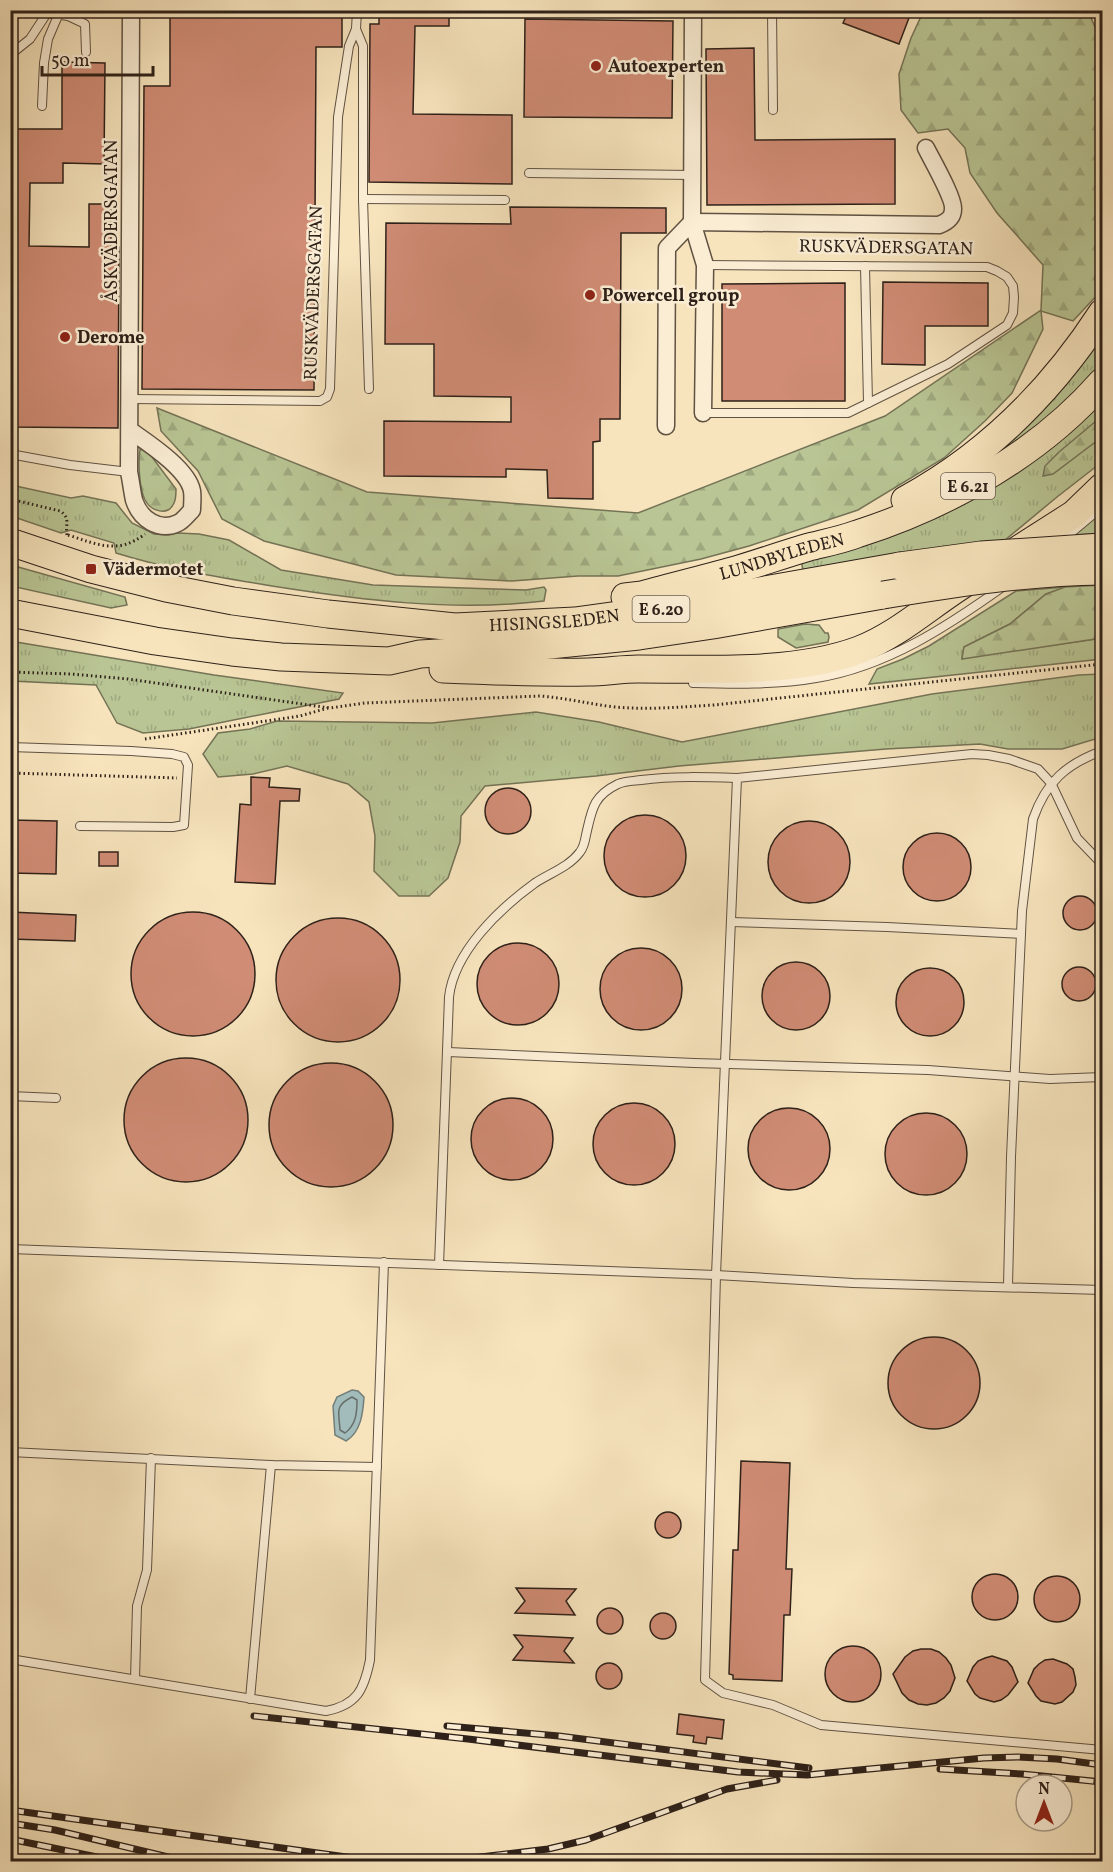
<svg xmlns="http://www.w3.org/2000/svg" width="1113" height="1872" font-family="Vollkorn,serif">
<defs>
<pattern id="grass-tufts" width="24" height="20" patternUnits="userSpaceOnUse" patternTransform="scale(1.5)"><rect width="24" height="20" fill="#b9c594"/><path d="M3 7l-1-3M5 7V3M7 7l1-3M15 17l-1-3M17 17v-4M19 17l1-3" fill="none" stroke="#9fa97f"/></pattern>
<pattern id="forest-firs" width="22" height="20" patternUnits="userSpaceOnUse" patternTransform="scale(1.5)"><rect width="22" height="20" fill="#b9c594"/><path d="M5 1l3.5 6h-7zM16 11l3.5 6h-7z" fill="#9fa97f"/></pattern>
</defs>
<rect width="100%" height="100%" fill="#f7e4bd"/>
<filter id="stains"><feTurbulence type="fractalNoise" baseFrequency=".00333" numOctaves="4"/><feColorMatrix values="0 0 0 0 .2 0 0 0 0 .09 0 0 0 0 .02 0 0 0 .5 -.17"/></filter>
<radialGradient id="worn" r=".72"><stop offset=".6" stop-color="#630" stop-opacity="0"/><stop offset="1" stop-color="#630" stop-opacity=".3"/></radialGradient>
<g fill="url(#grass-tufts)" stroke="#747356" stroke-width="1.5">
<polygon points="1102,327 1102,370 1034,434 956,477"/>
<polygon points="1102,396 1102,416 1096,423 1097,440 1102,437 1102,462 1057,497 1005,540 958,545 803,571 801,559 821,553"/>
<path d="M11,485L71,498L83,496L116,503L132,523L154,534L168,535L178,533L199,534L229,540L281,570L373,585L526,590L544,587L546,590L544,601C454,612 361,600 272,586C219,577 167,569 116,553L114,543L71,530L61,533L11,516Z"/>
<polygon points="1102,511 1102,533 1075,535 1078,531"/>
<polygon points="11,565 125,597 127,605 111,608 11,586"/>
<polygon points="1102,584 1046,594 1010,624 964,647 962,658 1102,638 1102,659 869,684 877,669 903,659 929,646 1016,591"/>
<polygon points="10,641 214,675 343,693 339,699 189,729 143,733 117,723 96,685 11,681"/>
<polygon points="1102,674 1102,737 1062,749 1008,749 980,744 886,749 679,766 596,776 485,786 461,816 460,842 448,878 429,896 399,896 374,871 375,836 369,802 348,784 287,766 253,774 218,777 203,754 218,733 250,729 277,721 432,723 536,712 599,722 682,742 932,694 1079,675"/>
</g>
<g fill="url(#forest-firs)" stroke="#747356" stroke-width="1.5">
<polygon points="924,10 1088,11 1102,43 1102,284 1099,293 1073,321 1041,311 1043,329 1012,393 985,421 944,458 858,510 749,546 701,559 618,576 578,576 512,581 396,575 264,541 222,519 198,471 161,431 157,408 367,492 638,513 885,416 1041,310 1043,265 997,213 970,173 965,148 948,129 918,133 901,110 899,74 911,38"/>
<polygon points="1102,416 1102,437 1053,474 1043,476 1045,466 1059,452"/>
<path d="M140,449L148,452L152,457L176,489C176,494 176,499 174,503C168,517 151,511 145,500C139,488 138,462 140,449Z"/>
<polygon points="1102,585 1102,638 962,659 964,647 1010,624 1046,594 1065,587"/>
<polygon points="805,624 819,625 825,633 828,633 829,637 828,642 796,648 778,637 778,629"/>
</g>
<path fill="#a1bcbb" stroke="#737e7a" stroke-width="1.5" d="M352,1390L358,1391L364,1397C363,1413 361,1432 346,1441L335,1435L333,1406L337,1397Z"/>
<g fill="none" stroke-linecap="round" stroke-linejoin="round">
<path stroke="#686e6a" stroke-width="1.5" d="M352,1397L357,1400C357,1413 356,1425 345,1433L340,1430C339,1412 334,1406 352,1397Z"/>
</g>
<g fill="#d08c75" stroke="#2e2119" stroke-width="1.5">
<polygon points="170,10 342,10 342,47 316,47 314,390 142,389 144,86 170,86"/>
<polygon points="379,10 449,10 449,26 415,26 413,114 512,115 512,184 369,182 370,24 379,24"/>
<polygon points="849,10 912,10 899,44 843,23"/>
<polygon points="525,19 673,21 672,118 524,117"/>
<polygon points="754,48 755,140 895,139 895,204 707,205 706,49"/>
<polygon points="62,62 105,63 104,164 63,163 63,183 30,183 29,246 89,247 89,204 111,204 111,247 119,247 118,428 10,427 10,129 62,129"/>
<polygon points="510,207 666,208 666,233 621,233 620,419 600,419 600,441 593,442 593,499 548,498 547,470 506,469 506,477 384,476 384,421 511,422 511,397 434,396 434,344 385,344 386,223 511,224"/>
<polygon points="883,282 988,283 988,326 925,326 925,365 882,364"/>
<polygon points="845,283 845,401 722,401 722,284"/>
<polygon points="251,777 270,778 269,787 300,789 299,801 280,801 275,884 235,882 240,804 251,805"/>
<circle cx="508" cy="811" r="23"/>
<circle cx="645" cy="856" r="41"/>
<polygon points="10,820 57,821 56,874 10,873"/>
<circle cx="809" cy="862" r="41"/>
<circle cx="937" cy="867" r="34"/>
<rect x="99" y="852" width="19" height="14"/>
<circle cx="1080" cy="913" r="17"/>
<circle cx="193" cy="974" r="62"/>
<polygon points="10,912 76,915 75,941 10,939"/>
<circle cx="338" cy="980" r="62"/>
<circle cx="518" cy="984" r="41"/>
<circle cx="641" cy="989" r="41"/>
<circle cx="796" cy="996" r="34"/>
<circle cx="1079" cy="984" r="17"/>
<circle cx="930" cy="1002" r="34"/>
<circle cx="186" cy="1120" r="62"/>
<circle cx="331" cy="1125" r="62"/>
<circle cx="512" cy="1139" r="41"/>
<circle cx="634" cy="1144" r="41"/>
<circle cx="789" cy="1149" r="41"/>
<circle cx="926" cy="1154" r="41"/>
<circle cx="934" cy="1383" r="46"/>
<polygon points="741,1461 790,1463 786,1569 792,1569 790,1615 784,1615 782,1681 733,1679 733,1675 729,1674 733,1550 738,1550"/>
<circle cx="668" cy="1525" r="13"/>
<circle cx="995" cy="1597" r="23"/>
<circle cx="1057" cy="1599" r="23"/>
<polygon points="516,1588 576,1589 566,1601 575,1615 515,1613 525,1601"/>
<circle cx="610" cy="1621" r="13"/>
<circle cx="663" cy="1626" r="13"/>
<polygon points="514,1635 573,1638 564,1651 574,1663 513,1660 523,1647"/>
<circle cx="853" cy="1674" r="28"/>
<polygon points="921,1649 931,1649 939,1652 946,1658 951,1665 955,1678 950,1691 944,1698 936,1703 927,1705 918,1704 909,1700 902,1693 893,1674 905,1657 913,1651"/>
<polygon points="992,1656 1007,1661 1012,1667 1018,1682 1008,1695 1001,1700 994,1702 980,1698 975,1694 967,1681 973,1667 978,1661 985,1658"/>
<polygon points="1053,1659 1067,1664 1073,1669 1075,1677 1076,1685 1073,1692 1062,1702 1055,1704 1041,1701 1036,1696 1028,1683 1034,1669 1039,1664 1045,1660"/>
<circle cx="609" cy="1676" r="13"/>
<polygon points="679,1714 724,1720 722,1739 707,1737 706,1744 693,1742 694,1736 677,1734"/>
</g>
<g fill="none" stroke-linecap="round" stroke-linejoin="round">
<defs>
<g id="service">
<polyline points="772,10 773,110"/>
<polyline points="356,29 363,46 363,199 369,389"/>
<polyline points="10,55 30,39 47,13 68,16 85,24 86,52"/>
<polyline points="42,106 44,63 48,39 60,11"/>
<polyline points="529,173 692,175"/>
<polyline points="363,199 505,200"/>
<polyline points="865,266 868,403"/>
<polyline points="130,399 320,401 327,397 330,389 338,117 349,46 356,29 357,10"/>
<polyline points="703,413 848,413 948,364 1007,325 1013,313 1014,297 1013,286 1007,277 997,271 987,267 705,265"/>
<polyline points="10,454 70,465 129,472"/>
<polyline points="1059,543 1102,507"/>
<path d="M693,683C734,684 775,685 816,678C886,667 948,626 1004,586"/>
<polyline points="10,747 131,751 172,754 184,757 188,765 184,825 173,827 80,826"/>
<polyline points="1102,864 1077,838 1051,783 1038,769 1009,759 988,755 972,754 737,778 716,1275 705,1680 723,1693 773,1705 821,1725 1102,1750"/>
<polyline points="731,922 887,927 1021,934"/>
<polyline points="448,1052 694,1063 928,1070 1050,1079 1102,1077"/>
<polyline points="10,1096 56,1098"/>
<polyline points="10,1249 716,1275 853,1283 1102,1290"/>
<path d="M439,1265L449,997C454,952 499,909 535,883C550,873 569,867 580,852C584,847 585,841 586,835C592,809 593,796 618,784C625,781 633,781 641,780C673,776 705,777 737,778"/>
<path d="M1008,1286L1011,1157L1022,911L1033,819C1046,782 1066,764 1102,751"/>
<polyline points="10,1452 271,1465 377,1467"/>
<path d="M10,1659L326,1711C357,1705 364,1690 370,1660L384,1262"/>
<polyline points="135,1679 137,1606 147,1570 151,1458"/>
<polyline points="250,1699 271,1465"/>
</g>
<g id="minor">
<polyline points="693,10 692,222 705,265 703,413"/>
<path d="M666,426L667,248L692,222L939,225C947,222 953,218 953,209C954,198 932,160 926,148"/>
<path d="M131,431C148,443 188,469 192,491C193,497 192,504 192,510C188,514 183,521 178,523C159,532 140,519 134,500C132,491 131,481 129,472L131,10"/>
</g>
<g id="trunk">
<path d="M905,500C986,456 1052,390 1102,313"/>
<path id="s1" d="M10,542L91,569L166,588L233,601L328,614L455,627L575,621L647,611L900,566"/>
<polyline points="1005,558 1074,514 1102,487"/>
<path id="s2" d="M625,597L642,595C674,586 707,578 739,569C762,562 785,554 809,547C825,543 841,540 857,534C948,505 1039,454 1102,382"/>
<polyline points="10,613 155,641 232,652 281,657 389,661 420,654 510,649 639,636 713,625 883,595"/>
<path d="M443,669C491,671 540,673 588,672C605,672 621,669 638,669C706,669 795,674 859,650C900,634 932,603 970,580"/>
</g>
</defs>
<use href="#service" stroke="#605242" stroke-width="10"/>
<use href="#minor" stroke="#605242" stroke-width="19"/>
<use href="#trunk" stroke="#2e2119" stroke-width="29"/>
<g stroke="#2e2119" stroke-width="3" stroke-dasharray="1.5 3" stroke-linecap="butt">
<path d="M10,499L60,511C71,518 65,525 67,535"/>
<path d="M68,535C96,544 118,555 145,534"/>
<path d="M10,672L71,674L128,679L330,708L365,703L540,696C566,698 589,704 615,707C648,710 680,707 714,705L1102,664"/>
<polyline points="145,739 300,716 328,708"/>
<polyline points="10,773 177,778"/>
</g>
<use href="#service" stroke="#faedd4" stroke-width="8"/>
<use href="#minor" stroke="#faedd4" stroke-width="16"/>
<use href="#trunk" stroke="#f7e4bd" stroke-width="27"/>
<defs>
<g id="rail">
<polyline points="254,1716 468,1739 738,1772 807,1775 984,1758 1018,1757 1057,1759 1102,1765"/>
<polyline points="447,1726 559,1736 809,1768"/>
<polyline points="940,1769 1022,1774 1102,1782"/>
<polyline points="10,1810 382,1862"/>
<polyline points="10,1823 55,1830 189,1862"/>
<polyline points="10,1839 121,1862"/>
<polyline points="438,1862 548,1849 586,1840 727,1789 777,1780"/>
</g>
</defs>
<use href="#rail" stroke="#2e2119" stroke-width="7"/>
<use href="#rail" stroke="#faedd4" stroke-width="4.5" stroke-dasharray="14" stroke-linecap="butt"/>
<defs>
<g id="trunk-bridge">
<polyline points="900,566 981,555 1102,547"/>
<path d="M883,595C956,583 1028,572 1102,571"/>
</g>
</defs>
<use href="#trunk-bridge" stroke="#2e2119" stroke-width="29" stroke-linecap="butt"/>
<use href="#trunk-bridge" stroke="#f7e4bd" stroke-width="27"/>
</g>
<g fill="#8f2418" stroke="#faedd4" stroke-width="2">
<circle cx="596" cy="66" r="6"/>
<circle cx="590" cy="295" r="6"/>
<circle cx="65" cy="337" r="6"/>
<rect x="85" y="563" width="12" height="12" rx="3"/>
</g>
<g text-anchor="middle" stroke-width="5" stroke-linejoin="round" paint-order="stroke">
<g fill="#faedd4" stroke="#6b5e51" stroke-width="1.5">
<rect x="941" y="473" width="54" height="26" rx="4.5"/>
<rect x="632.5" y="596" width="57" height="26" rx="4.5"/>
</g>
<g font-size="16" font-weight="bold" fill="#2e2119">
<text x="968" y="492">E 6.21</text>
<text x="661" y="615">E 6.20</text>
</g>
<g font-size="18" font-weight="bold" fill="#2e2119" stroke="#faedd4" text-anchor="start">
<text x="608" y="72">Autoexperten</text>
<text x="602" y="301">Powercell group</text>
<text x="77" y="343">Derome</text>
<text x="103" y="575">Vädermotet</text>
</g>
<g font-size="18" fill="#2e2119" stroke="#faedd4">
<text transform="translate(111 221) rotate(-90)" y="6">ÅSKVÄDERSGATAN</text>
<text transform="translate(886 247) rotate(1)" y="6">RUSKVÄDERSGATAN</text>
<text transform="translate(313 293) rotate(-88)" y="6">RUSKVÄDERSGATAN</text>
<text dy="6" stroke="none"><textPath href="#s2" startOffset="162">LUNDBYLEDEN</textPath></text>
<text dy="6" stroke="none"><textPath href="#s1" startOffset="554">HISINGSLEDEN</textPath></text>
</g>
</g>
<rect width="1113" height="1872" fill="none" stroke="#f7e4bd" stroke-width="36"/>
<rect x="12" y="12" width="1089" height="1848" fill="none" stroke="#2e2119" stroke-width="3"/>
<rect x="18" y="18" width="1077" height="1836" fill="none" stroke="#2e2119" stroke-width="1.5"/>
<g transform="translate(1044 1803)"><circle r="28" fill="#faedd4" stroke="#a89b89" stroke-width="1.5"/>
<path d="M0-4.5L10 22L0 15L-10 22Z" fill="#8f2418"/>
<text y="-9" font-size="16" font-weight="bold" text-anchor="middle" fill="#2e2119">N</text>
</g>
<path d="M42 66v9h111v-9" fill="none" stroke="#2e2119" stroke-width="3"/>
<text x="51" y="66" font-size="18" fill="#2e2119" stroke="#faedd4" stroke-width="4.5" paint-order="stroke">50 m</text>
<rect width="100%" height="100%" filter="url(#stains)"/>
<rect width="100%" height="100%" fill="url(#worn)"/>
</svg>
